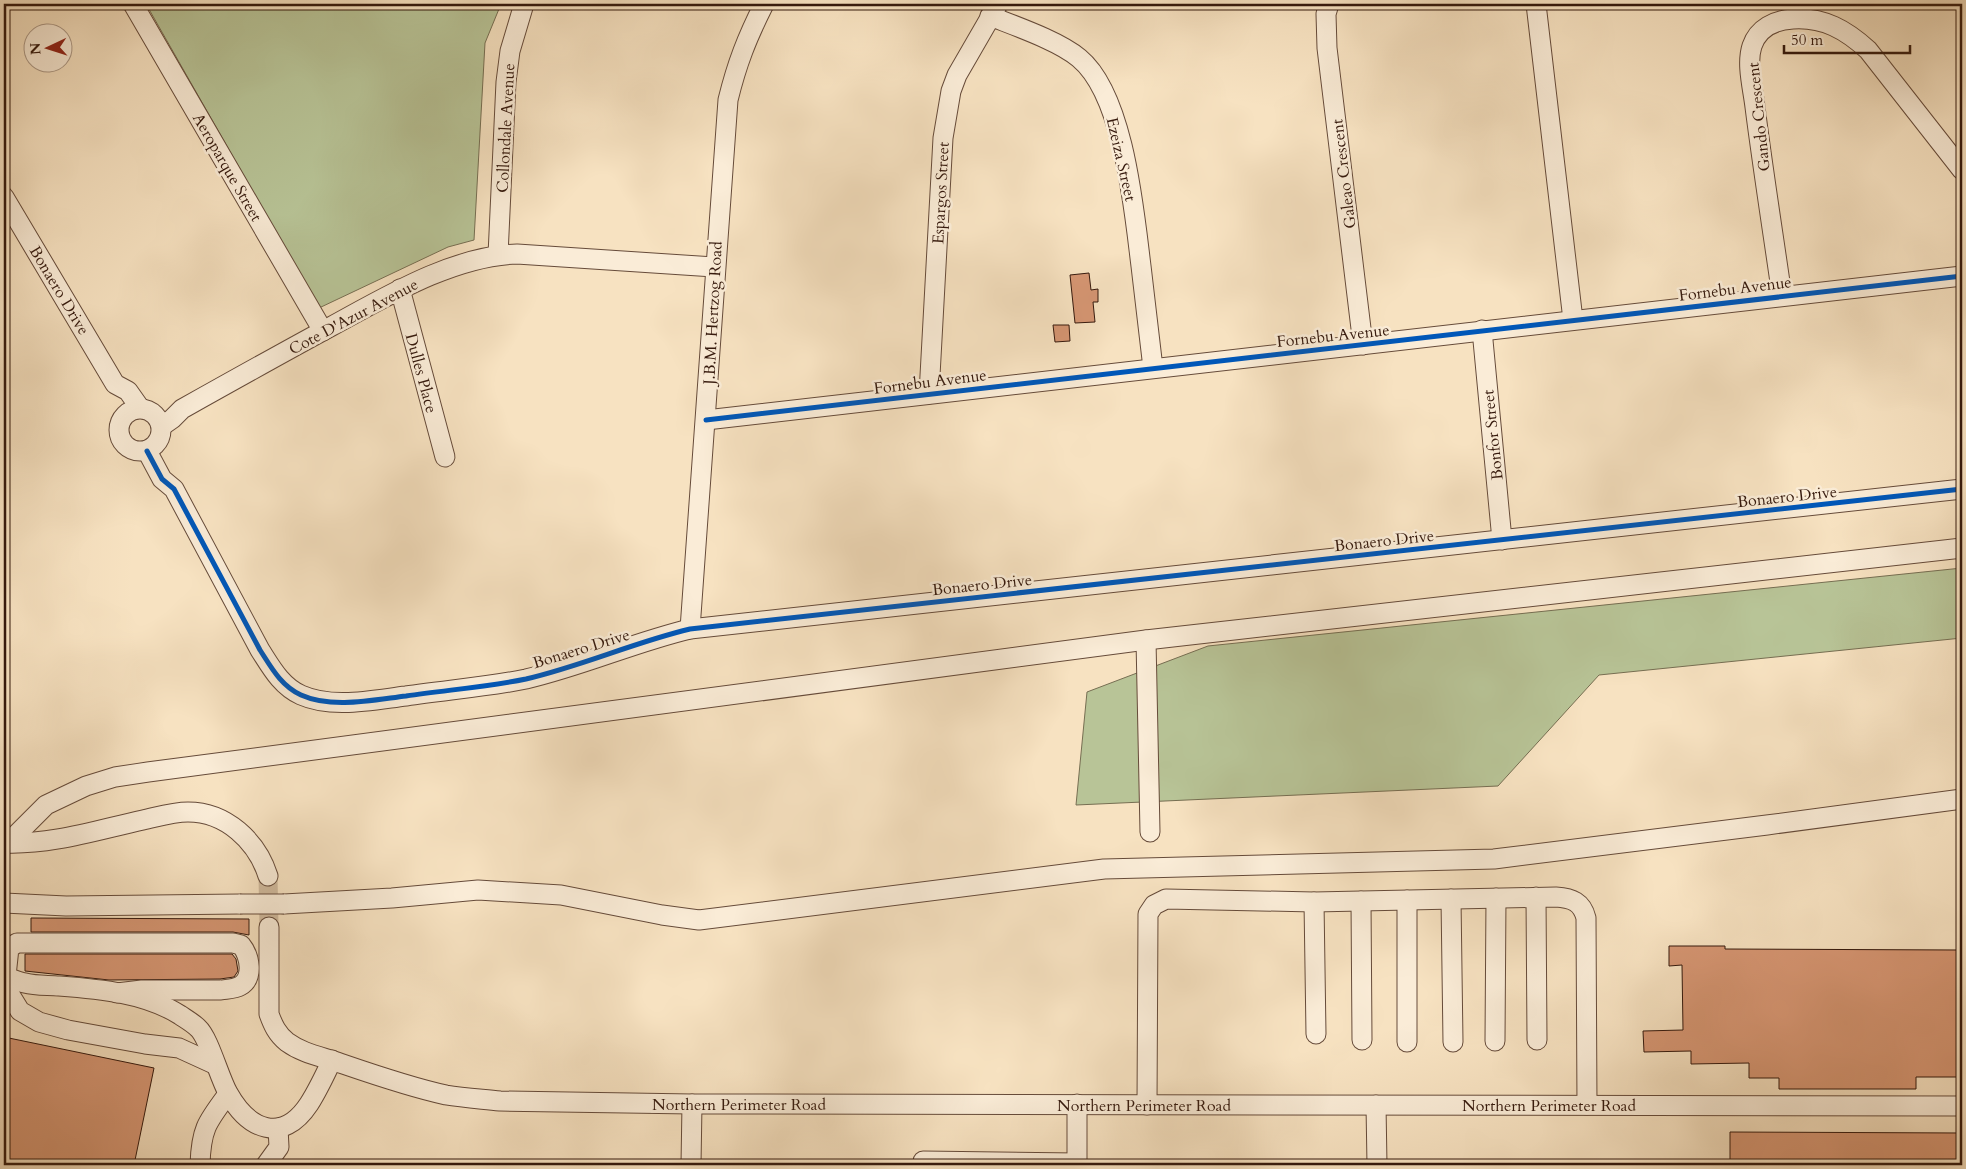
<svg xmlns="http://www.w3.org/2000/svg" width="1966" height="1169" font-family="Cardo,serif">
<rect width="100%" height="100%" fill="#f7e2c1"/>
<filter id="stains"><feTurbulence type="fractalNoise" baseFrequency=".004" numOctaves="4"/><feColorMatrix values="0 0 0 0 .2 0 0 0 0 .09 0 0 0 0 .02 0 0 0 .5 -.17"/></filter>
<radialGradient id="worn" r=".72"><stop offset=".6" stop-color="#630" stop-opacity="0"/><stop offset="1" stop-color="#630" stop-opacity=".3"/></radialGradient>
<g fill="#b8c497" stroke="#766e52">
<polygon points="146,4 501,4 485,43 474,240 448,247 319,308"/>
<polygon points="1962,568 1962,638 1599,675 1498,786 1076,805 1087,692 1208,646"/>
</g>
<g fill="#d69673" stroke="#35190d">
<polygon points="1089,273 1091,290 1098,289 1098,302 1093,302 1095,322 1075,323 1070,275"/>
<polygon points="1053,325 1069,325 1070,341 1055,342"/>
<polygon points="31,918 249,919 249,935 233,932 31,932"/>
<polygon points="1669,946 1725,946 1725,949 1959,950 1959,1005 1962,1005 1962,1077 1916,1077 1916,1089 1779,1089 1779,1078 1749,1078 1749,1063 1691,1064 1691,1051 1644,1052 1643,1031 1683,1030 1682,965 1669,966"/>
<polygon points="25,954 232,954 236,959 238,971 234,977 220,979 109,980 25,971"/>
<polygon points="4,1037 154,1068 134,1165 4,1165"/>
<polygon points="1730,1132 1962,1133 1962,1165 1730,1165"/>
</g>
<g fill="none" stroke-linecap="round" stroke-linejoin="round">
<polyline stroke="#d0ba9d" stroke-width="19" stroke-dasharray="19 9" stroke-linecap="butt" points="268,876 269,927"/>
<defs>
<g id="minor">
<polyline points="133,4 323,331"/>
<polyline points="1329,4 1326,14 1327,48 1363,345"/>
<polyline points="1536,4 1573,320"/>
<path d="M990,16C1015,26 1059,41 1079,58C1124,95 1134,210 1141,266C1145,300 1149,334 1153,368"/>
<polyline points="4,197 115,384 128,391 140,408"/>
<polyline points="498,255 506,82 510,51 524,4"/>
<polyline points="400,289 445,457"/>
<path d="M1782,296C1773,233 1763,170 1755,107C1753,89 1746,64 1752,46C1758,28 1775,20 1793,19C1824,17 1846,30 1868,50L1962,170"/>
<polyline points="1482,330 1502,540"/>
<polyline points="929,394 943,138 951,91 957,75 998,4"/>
<circle cx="140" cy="430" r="21"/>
<polyline points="706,420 1962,276"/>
<path d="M162,426L172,419L182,409C232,381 282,353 332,326C387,296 453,256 517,254L714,267"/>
<path d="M147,451L162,479L174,489L260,650C271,667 281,686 301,695C332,709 373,700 406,696C446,690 487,687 526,679C582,666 635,642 690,629L1962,489"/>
<path d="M690,629L728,100C737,63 747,38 764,4"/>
<polyline points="1146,640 1150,832"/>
<path d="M4,843C51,845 97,830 143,820C157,817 173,812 188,812C226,812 257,841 268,876"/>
<polyline points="8,843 46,805 86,786 115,777 148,772 1146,640 1962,548"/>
<polyline points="1536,897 1537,1040"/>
<polyline points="1451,899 1453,1042"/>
<polyline points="1361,901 1362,1040"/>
<polyline points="1314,902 1316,1034"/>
<polyline points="4,903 66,906 240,904"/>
<polyline points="284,904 392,898 478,890 561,895 662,915 699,920 1104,869 1494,859 1767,825 1962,799"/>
<path d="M269,927V1014C273,1025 277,1034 287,1042C302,1053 319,1056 337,1062C372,1074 409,1087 446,1095C464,1098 482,1099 500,1101L692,1104L1962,1106"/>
<path d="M4,977C11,978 18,982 25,983C36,986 48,985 59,986C100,989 145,993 180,1015C186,1019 193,1023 198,1028C209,1038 219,1077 228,1093C248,1129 282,1145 309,1104C318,1090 325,1075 332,1060"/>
<polyline points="4,985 20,1011 39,1022 68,1030 145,1044 179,1048 214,1064"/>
<path d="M5,985L9,948L17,943H233L241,945C250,956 254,978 240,986C235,989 227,989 221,990H142L117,993"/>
<polyline points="1495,1041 1496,898"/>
<polyline points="1407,1042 1407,900"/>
<path d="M1147,1105L1148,914L1154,905L1166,899L1314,902L1556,897C1572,898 1582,902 1586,918L1587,1105"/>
<polyline points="1376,1105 1377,1165"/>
<polyline points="923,1161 1077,1163"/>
<path d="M200,1165C201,1129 207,1122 228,1094"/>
<polyline points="266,1165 279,1147 278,1128"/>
<polyline points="691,1165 692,1104"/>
<polyline points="1077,1165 1077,1104"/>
</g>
</defs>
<use href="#minor" stroke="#664b3a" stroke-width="21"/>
<use href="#minor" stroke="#faecd7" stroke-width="19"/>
<defs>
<polyline id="minor-bridge" points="240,904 284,904"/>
</defs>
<use href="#minor-bridge" stroke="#664b3a" stroke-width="21" stroke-linecap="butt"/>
<use href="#minor-bridge" stroke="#faecd7" stroke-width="19"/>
<defs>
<g id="cycleway">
<polyline points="706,420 1962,276"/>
<path d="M147,451L162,479L174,489L260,650C271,667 281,686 301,695C332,709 373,700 406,696C446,690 487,687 526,679C582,666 635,642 690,629L1962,489"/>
</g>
</defs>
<use href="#cycleway" stroke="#faecd7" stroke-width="8"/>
<use href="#cycleway" stroke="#0057b8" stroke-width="5"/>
</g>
<g text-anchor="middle" stroke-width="5" stroke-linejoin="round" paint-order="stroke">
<g font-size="16" fill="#35190d" stroke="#faecd7">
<text transform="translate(1758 117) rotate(-96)" y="6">Gando Crescent</text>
<text transform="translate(505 128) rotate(-87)" y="6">Collondale Avenue</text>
<text transform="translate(1122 159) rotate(77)" y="6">Ezeiza Street</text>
<text transform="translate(228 167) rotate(60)" y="6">Aeroparque Street</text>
<text transform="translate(1343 174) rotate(-97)" y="6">Galeao Crescent</text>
<text transform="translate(940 193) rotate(-87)" y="6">Espargos Street</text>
<text transform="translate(1735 288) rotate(-7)" y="6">Fornebu Avenue</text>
<text transform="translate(60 290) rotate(59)" y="6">Bonaero Drive</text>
<text transform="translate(712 313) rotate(-87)" y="6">J.B.M. Hertzog Road</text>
<text transform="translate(353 316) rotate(-28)" y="6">Cote D'Azur Avenue</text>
<text transform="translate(1333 335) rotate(-6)" y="6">Fornebu Avenue</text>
<text transform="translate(422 373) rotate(75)" y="6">Dulles Place</text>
<text transform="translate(930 381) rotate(-7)" y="6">Fornebu Avenue</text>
<text transform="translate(1492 435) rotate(-96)" y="6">Bonfor Street</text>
<text transform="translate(1787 496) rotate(-6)" y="6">Bonaero Drive</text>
<text transform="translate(1384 540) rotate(-6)" y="6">Bonaero Drive</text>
<text transform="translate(982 584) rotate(-6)" y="6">Bonaero Drive</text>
<text transform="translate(581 648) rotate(-17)" y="6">Bonaero Drive</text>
<text x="739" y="1110">Northern Perimeter Road</text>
<text x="1144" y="1111">Northern Perimeter Road</text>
<text x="1549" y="1111">Northern Perimeter Road</text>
</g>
</g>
<rect width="1966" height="1169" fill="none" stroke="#f7e2c1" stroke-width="20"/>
<rect x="5" y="5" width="1956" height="1159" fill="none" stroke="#35190d" stroke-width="2.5"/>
<rect x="10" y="10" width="1946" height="1149" fill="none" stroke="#35190d"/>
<g transform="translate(48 48) rotate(266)"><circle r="24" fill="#faecd7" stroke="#ab9886"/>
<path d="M0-4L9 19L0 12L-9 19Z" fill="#8f2418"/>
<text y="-8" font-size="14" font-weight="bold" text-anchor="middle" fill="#35190d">N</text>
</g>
<path d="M1784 45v8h126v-8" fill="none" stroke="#35190d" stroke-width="2.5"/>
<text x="1791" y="45" font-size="15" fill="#35190d" stroke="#faecd7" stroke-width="4" paint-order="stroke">50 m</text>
<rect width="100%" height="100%" filter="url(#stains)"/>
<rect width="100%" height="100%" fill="url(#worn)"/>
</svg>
